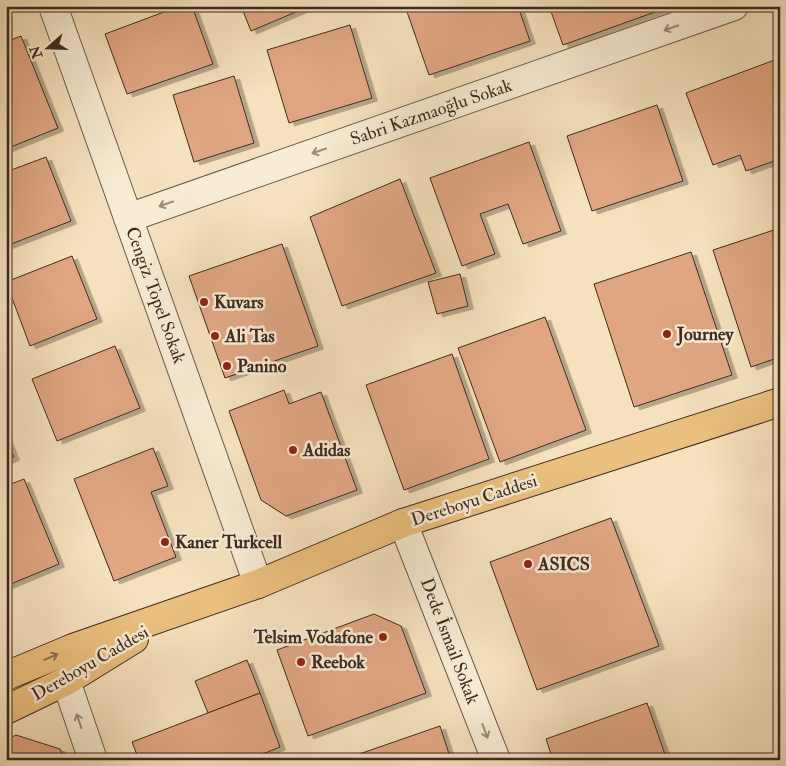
<svg xmlns="http://www.w3.org/2000/svg" width="786" height="766" font-family="'IM FELL Double Pica',serif">
<defs>
<filter id="shadow"><feDropShadow dx="5.5" dy="3" stdDeviation="0" flood-color="#0004"/></filter>
</defs>
<rect width="100%" height="100%" fill="#f5e1bd"/>
<filter id="stains"><feTurbulence type="fractalNoise" baseFrequency=".004" numOctaves="4"/><feColorMatrix values="0 0 0 0 .2 0 0 0 0 .09 0 0 0 0 .02 0 0 0 .5 -.17"/></filter>
<radialGradient id="worn" r=".72"><stop offset=".6" stop-color="#630" stop-opacity="0"/><stop offset="1" stop-color="#630" stop-opacity=".3"/></radialGradient>
<g fill="#e0a684" stroke="#3d2a21" filter="url(#shadow)">
<polygon points="180,6 192,6 213,64 127,94 105,34"/>
<polygon points="241,6 310,6 251,31"/>
<polygon points="405,6 518,6 530,41 429,75"/>
<polygon points="549,6 669,6 669,7 563,45"/>
<polygon points="350,25 372,98 289,123 267,50"/>
<polygon points="21,36 58,128 6,149 6,42"/>
<polygon points="780,58 780,159 746,171 740,155 713,165 686,93"/>
<polygon points="234,76 254,143 194,162 173,95"/>
<polygon points="657,105 683,181 592,211 567,136"/>
<polygon points="529,142 561,231 523,244 508,204 480,214 495,254 462,266 430,178"/>
<polygon points="46,157 71,221 6,246 6,172"/>
<polygon points="400,179 436,273 342,306 310,217"/>
<polygon points="780,228 780,357 751,367 713,250"/>
<polygon points="282,244 318,346 225,378 189,276"/>
<polygon points="691,252 732,375 634,407 594,284"/>
<polygon points="72,256 97,319 30,346 6,282"/>
<polygon points="460,274 468,306 437,314 428,282"/>
<polygon points="545,317 586,430 500,462 458,348"/>
<polygon points="115,346 140,408 57,441 32,379"/>
<polygon points="452,354 489,459 404,490 366,385"/>
<polygon points="284,390 289,404 321,392 357,490 286,516 261,500 229,411"/>
<polygon points="6,437 14,457 6,461"/>
<polygon points="153,448 168,486 151,492 176,557 114,581 74,479"/>
<polygon points="24,479 59,564 6,586 6,486"/>
<polygon points="611,518 659,646 537,690 490,562"/>
<polygon points="374,614 401,626 426,693 308,736 277,650"/>
<polygon points="247,660 260,693 208,713 195,681"/>
<polygon points="260,693 280,747 248,760 139,760 132,742"/>
<polygon points="647,703 667,760 553,760 546,739"/>
<polygon points="440,726 451,760 342,760"/>
<polygon points="16,735 60,749 64,760 6,760 6,740"/>
</g>
<g fill="none" stroke-linecap="round" stroke-linejoin="round">
<defs>
<g id="minor">
<polyline points="53,6 258,584"/>
<polyline points="128,218 734,6"/>
<polyline points="403,523 496,760"/>
<polyline points="66,681 93,760"/>
</g>
<g id="major">
<polyline points="6,676 73,648 258,584 403,523 780,402"/>
<polyline points="6,710 66,681 134,639"/>
</g>
</defs>
<use href="#minor" stroke="#6b5848" stroke-width="30"/>
<use href="#major" stroke="#3d2a21" stroke-width="30"/>
<use href="#minor" stroke="#f8ecd4" stroke-width="28"/>
<use href="#major" stroke="#eac07e" stroke-width="28"/>
</g>
<defs><path id="oneway-shaft" d="M-6 0H5M1.5-3L5.5 0L1.5 3" fill="none" stroke-width="1.6" stroke-linecap="round" stroke-linejoin="round" transform="scale(1.25)"/></defs>
<g stroke="#9a8b7a">
<use href="#oneway-shaft" transform="translate(671 28) rotate(161)"/>
<use href="#oneway-shaft" transform="translate(319 151) rotate(161)"/>
<use href="#oneway-shaft" transform="translate(166 204) rotate(161)"/>
<use href="#oneway-shaft" transform="translate(79 721) rotate(-109)"/>
<use href="#oneway-shaft" transform="translate(485 731) rotate(69)"/>
</g>
<use stroke="#8b6e4b" href="#oneway-shaft" transform="translate(51 657) rotate(-23)"/>
<g fill="#8f2418" stroke="#f8ecd4" stroke-width="2">
<circle cx="204" cy="302" r="5"/>
<circle cx="667" cy="334" r="5"/>
<circle cx="215" cy="336" r="5"/>
<circle cx="227" cy="366" r="5"/>
<circle cx="293" cy="450" r="5"/>
<circle cx="165" cy="542" r="5"/>
<circle cx="528" cy="564" r="5"/>
<circle cx="383" cy="637" r="5"/>
<circle cx="301" cy="662" r="5"/>
</g>
<g text-anchor="middle" stroke-width="5" stroke-linejoin="round" paint-order="stroke">
<g font-size="18" fill="#3d2a21" stroke="#f8ecd4">
<text transform="translate(431 112) rotate(-19)" y="6">Sabri Kazmaoğlu Sokak</text>
<text transform="translate(156 295) rotate(70)" y="6">Cengiz Topel Sokak</text>
<text transform="translate(474 500) rotate(-18)" y="6">Dereboyu Caddesi</text>
<text transform="translate(450 641) rotate(69)" y="6">Dede İsmail Sokak</text>
<text transform="translate(90 663) rotate(-30)" y="6">Dereboyu Caddesi</text>
</g>
<g font-size="18" font-weight="bold" fill="#3d2a21" stroke="#f8ecd4" text-anchor="start">
<text x="214" y="308">Kuvars</text>
<text x="677" y="340">Journey</text>
<text x="225" y="342">Ali Tas</text>
<text x="237" y="372">Panino</text>
<text x="303" y="456">Adidas</text>
<text x="175" y="548">Kaner Turkcell</text>
<text x="538" y="570">ASICS</text>
<text x="373" y="643" text-anchor="end">Telsim Vodafone</text>
<text x="311" y="668">Reebok</text>
</g>
</g>
<rect width="786" height="766" fill="none" stroke="#f5e1bd" stroke-width="25"/>
<rect x="8" y="8" width="771" height="751" fill="none" stroke="#3d2a21" stroke-width="2.5"/>
<rect x="12" y="12" width="761" height="741" fill="none" stroke="#3d2a21"/>
<g transform="translate(48 48) rotate(250)" stroke="#f8ecd4" stroke-width="4" paint-order="stroke">
<path d="M0-4L9 19L0 12L-9 19Z" fill="#3d2a21"/>
<text y="-8" font-size="14" font-weight="bold" text-anchor="middle" fill="#3d2a21">N</text>
</g>
<rect width="100%" height="100%" filter="url(#stains)"/>
<rect width="100%" height="100%" fill="url(#worn)"/>
</svg>
